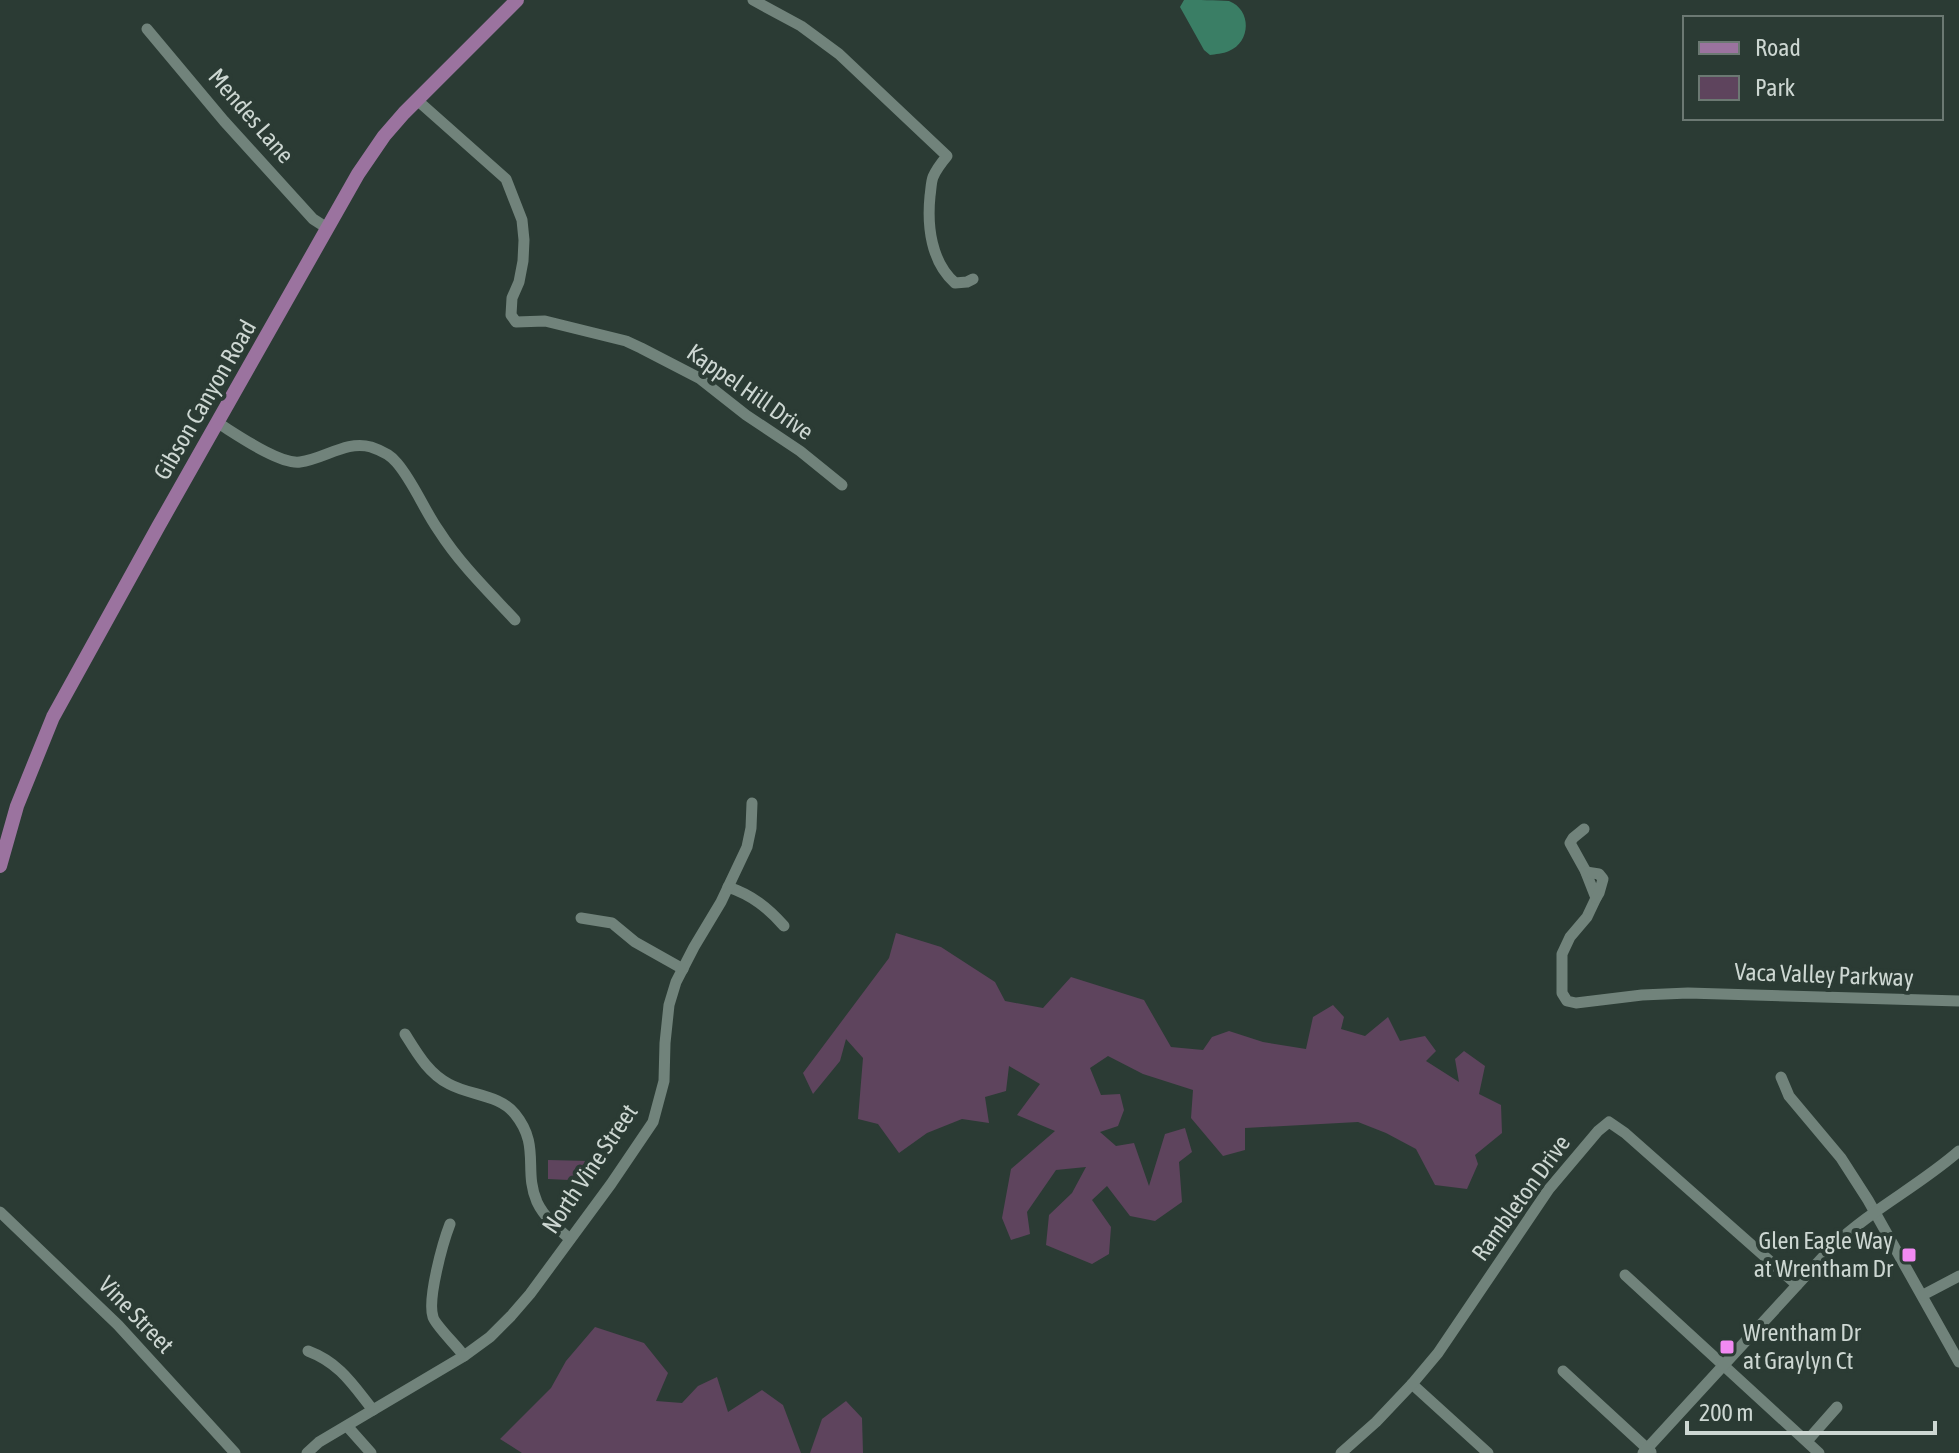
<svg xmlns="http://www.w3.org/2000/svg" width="1959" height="1453" font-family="'Asap Condensed',sans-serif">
<rect width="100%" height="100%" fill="#2b3b34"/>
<g fill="#5e445d">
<polygon points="896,933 941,947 995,982 1005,1001 1043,1008 1071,977 1144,1000 1171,1047 1203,1050 1212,1037 1229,1031 1263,1042 1306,1049 1313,1017 1333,1005 1344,1017 1341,1029 1365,1036 1388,1017 1400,1041 1425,1036 1436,1051 1426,1061 1459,1082 1455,1059 1464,1051 1485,1066 1479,1094 1501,1105 1502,1133 1475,1155 1478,1164 1467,1189 1435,1185 1416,1149 1386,1133 1358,1122 1245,1128 1245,1150 1223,1156 1191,1118 1193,1090 1143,1074 1108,1056 1090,1068 1101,1095 1120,1094 1124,1110 1118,1126 1100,1132 1116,1146 1134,1143 1149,1186 1165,1134 1185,1128 1192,1152 1179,1162 1182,1202 1155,1221 1130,1216 1107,1186 1092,1200 1111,1227 1109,1254 1092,1264 1046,1245 1049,1215 1072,1193 1086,1167 1056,1170 1027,1212 1030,1234 1011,1240 1002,1218 1011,1169 1055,1131 1017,1115 1040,1084 1009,1066 1006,1091 985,1097 989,1123 962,1119 927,1133 899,1153 878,1124 858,1119 863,1058 846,1039 840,1061 813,1094 803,1073 889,958"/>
<polygon points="548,1160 590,1161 590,1181 548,1179"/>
<polygon points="595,1327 644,1343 668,1373 656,1401 682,1403 698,1386 717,1377 728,1412 762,1390 783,1405 801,1453 522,1453 500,1439 551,1388 566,1361"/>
<polygon points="846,1401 862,1418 863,1453 810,1453 822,1419"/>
</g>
<path fill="#3a7e65" d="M1184,0C1198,0 1216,0 1229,1C1252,10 1251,42 1229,51C1223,54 1215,54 1210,55L1204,50L1180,7Z"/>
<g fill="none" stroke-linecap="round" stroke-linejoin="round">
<g stroke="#71837b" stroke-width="11">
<path d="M753,0L801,26L839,54L947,156C942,162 936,170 933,177C931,182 931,190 930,196C927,226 931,262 955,283L967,282L973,279"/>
<polyline points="147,29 224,121 313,219 327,228"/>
<polyline points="417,100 506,179 522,220 524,240 523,261 519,282 512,298 511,315 516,322 545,321 626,341 641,348 699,378 746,415 800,451 842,485"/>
<path d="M218,423C236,434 280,465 300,462C325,459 346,440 371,447C380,450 391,455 397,463C414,483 424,510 439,531C460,564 489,592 515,620"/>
<polyline points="1584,829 1573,838 1570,843 1585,870 1596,898 1587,917 1570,937 1562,954 1562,993 1567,1001 1576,1003 1642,995 1688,993 1959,1001"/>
<polyline points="1586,872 1599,874 1603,879 1599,893 1596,898"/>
<path d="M728,887C752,895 768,908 784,926"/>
<polyline points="581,918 612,923 635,942 683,969"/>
<path d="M405,1034C417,1053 428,1073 449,1084C471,1096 499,1094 515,1114C541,1146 523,1170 537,1202C544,1217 557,1228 570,1239"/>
<polyline points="1781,1077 1789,1096 1841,1158 1868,1200 1959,1362"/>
<polyline points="0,1212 118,1325 235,1453"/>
<path d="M450,1224C443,1242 427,1299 433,1317C435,1325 458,1347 464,1356"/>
<polyline points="1625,1275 1819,1453"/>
<polyline points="1923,1295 1959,1276"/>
<path d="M308,1351C340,1363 353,1385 373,1410"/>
<polyline points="1563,1371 1651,1452"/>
<polyline points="1412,1384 1488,1453"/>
<polyline points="347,1426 371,1453"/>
<polyline points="1807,1441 1837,1407"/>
<polyline points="307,1453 319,1442 464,1356 490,1337 511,1316 530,1294 611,1184 653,1122 664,1081 665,1043 669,1005 676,982 694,947 721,902 747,847 751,828 752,803"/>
<polyline points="1341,1453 1376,1422 1412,1384 1438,1353 1549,1189 1598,1131 1609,1122 1625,1133 1797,1285"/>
<path d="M1643,1453L1833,1246C1872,1209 1919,1186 1959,1151"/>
</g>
<polyline stroke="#9b739f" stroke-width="14" points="0,866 17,806 53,717 158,527 358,174 384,136 404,113 517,0"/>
</g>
<g fill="#f28af3" stroke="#2b3b34" stroke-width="3">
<rect x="1901" y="1247" width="16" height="16" rx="4"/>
<rect x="1719" y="1339" width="16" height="16" rx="4"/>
</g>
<g text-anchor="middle" stroke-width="8" stroke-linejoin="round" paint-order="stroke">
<g font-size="24" fill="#cdd7d2" stroke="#2b3b34">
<text transform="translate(251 116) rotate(49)" y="8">Mendes Lane</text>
<text transform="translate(750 392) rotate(35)" y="8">Kappel Hill Drive</text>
<text transform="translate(205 400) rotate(-60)" y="8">Gibson Canyon Road</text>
<text transform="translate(1824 975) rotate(2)" y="8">Vaca Valley Parkway</text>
<text transform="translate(590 1169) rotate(-56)" y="8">North Vine Street</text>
<text transform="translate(1521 1198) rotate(-54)" y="8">Rambleton Drive</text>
<text transform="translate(136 1315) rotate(46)" y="8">Vine Street</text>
</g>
<g font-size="24" fill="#cdd7d2" stroke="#2b3b34" text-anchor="end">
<text x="1893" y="1249">Glen Eagle Way<tspan x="1893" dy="28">at Wrentham Dr</tspan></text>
<text x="1743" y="1341" text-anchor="start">Wrentham Dr<tspan x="1743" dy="28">at Graylyn Ct</tspan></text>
</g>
</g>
<rect x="1683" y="16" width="260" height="104" fill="#2b3b34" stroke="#6c7973" stroke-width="2"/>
<rect x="1699" y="42" width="40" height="12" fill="#9b739f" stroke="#6c7973" stroke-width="2"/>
<text x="1755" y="56" font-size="24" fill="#cdd7d2">Road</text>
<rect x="1699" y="76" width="40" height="24" fill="#5e445d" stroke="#6c7973" stroke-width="2"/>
<text x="1755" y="96" font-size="24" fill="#cdd7d2">Park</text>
<path d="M1687 1421v12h248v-12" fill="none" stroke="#cdd7d2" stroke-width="4"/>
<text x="1699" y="1421" font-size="24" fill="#cdd7d2" stroke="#2b3b34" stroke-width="6" paint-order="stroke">200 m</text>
</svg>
